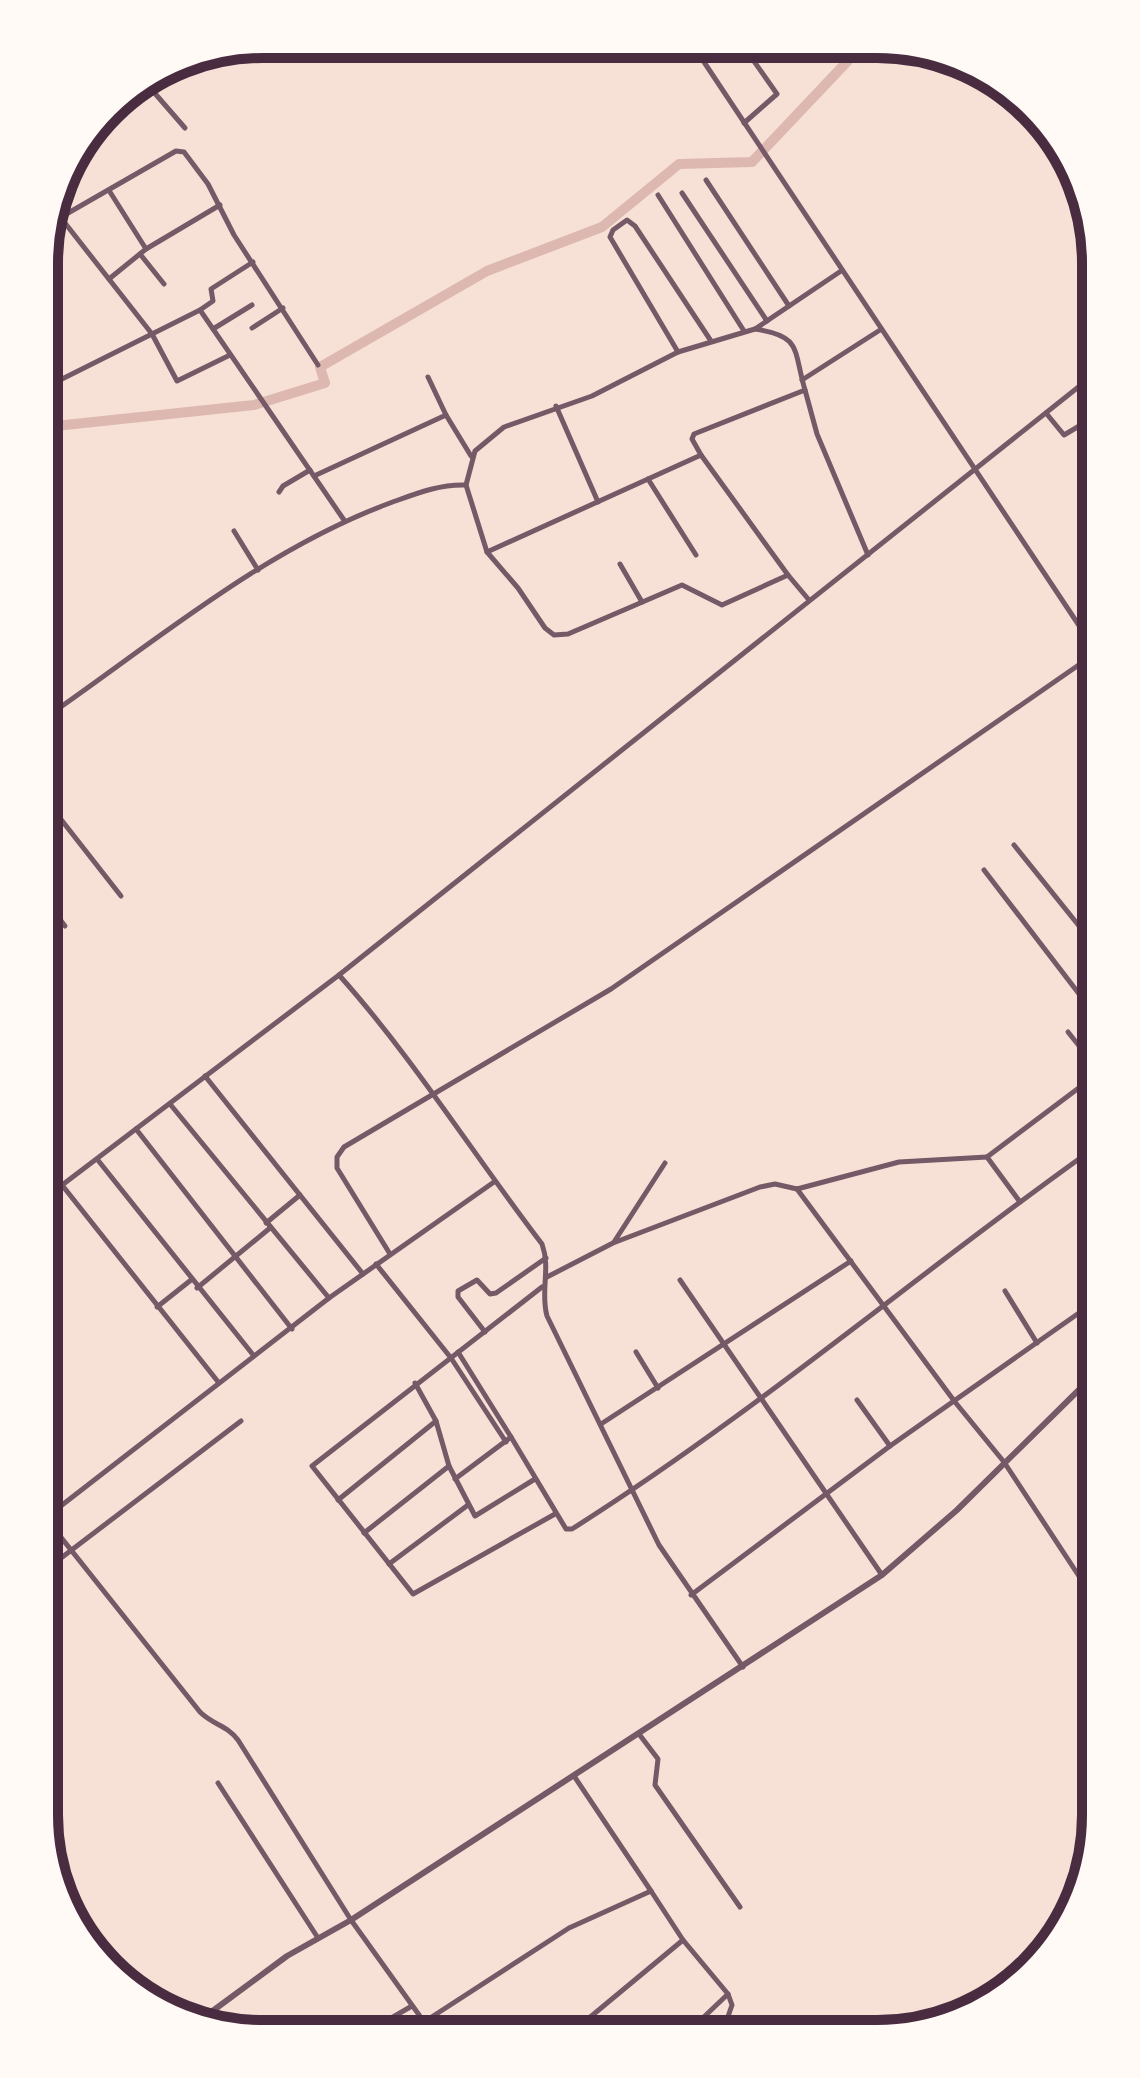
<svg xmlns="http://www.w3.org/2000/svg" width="1140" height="2078" font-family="'Zilla Slab',serif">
<rect width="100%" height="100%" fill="#f7e1d7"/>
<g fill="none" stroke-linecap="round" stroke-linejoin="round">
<polyline stroke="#dcb8b0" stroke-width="10" points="46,427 254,405 325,383 320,367 487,271 602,227 679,164 752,162 860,48"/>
<g stroke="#755966" stroke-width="5">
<polyline points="694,47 1096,651"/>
<polyline points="744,47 777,94 744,123"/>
<polyline points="145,82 185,128"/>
<polyline points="706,180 789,306"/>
<polyline points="110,192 146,249"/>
<polyline points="682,193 767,321"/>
<polyline points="658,195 744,331"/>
<polyline points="54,209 152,334 200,310 344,520"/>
<polyline points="49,224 176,151 184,152 208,184 234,235 318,365"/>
<polyline points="140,254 164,284"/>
<polyline points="109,279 146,249 220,205"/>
<polyline points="200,310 213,301 211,289 253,262"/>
<polyline points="252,328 283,308"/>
<polyline points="213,329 252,305"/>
<polyline points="678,352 610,237 613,230 627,220 635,226 711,341"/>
<polyline points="428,377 446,415"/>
<polyline points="802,380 880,330"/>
<polyline points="46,387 152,334 177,381 230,355"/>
<path d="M805,390C793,349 802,336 755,329L841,271"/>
<polyline points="556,406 598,502"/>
<polyline points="1046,413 1064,435 1096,416"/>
<polyline points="701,455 692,439 694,434 805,390 817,434 868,555"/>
<polyline points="314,476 446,415 471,456"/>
<polyline points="648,479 696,555"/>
<polyline points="466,485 475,451 504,427 592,396 678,352 755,329"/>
<polyline points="279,492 283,486 310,470"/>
<polyline points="234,531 258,570"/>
<polyline points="487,552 701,455 788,575"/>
<polyline points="620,564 642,602"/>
<path d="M45,718C155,642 263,550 390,503C415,494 439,484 466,485L487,552L518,588L545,628L554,635L568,634L682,585L722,605L788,575L809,600"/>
<polyline points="45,799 121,896"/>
<polyline points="1014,845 1096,947"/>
<polyline points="984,870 1096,1016"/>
<polyline points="45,900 65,926"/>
<path d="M339,975C414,1059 473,1154 542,1244C551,1269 540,1291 547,1316L659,1545L743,1667"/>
<polyline points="1068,1032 1096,1067"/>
<polyline points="205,1076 363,1274"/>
<polyline points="170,1104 329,1298"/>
<polyline points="136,1129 292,1329"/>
<polyline points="97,1159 254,1356"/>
<polyline points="45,1173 57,1189"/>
<polyline points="62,1185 219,1383"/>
<polyline points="797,1189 955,1402 1004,1462 1096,1602"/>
<polyline points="45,1198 339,975 1096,373"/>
<polyline points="1020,1202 987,1157 1096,1075"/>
<polyline points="266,1223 300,1195"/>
<polyline points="614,1242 665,1163"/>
<polyline points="390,1254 337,1168 337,1157 344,1147 611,989 1096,653"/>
<polyline points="376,1264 451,1358 506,1442"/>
<polyline points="547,1277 613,1243 760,1187 775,1184 797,1189 899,1162 987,1157"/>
<polyline points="680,1280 882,1575"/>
<polyline points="542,1287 312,1466 413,1594 555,1514"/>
<polyline points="197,1288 270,1228"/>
<polyline points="1005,1291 1037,1343"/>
<polyline points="157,1307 191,1280"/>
<polyline points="485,1332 458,1297 458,1291 477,1280 490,1294 496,1293 546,1258"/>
<polyline points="636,1352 658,1388"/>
<polyline points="1089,1380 1096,1389"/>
<polyline points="415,1383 436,1421"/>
<polyline points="857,1400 890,1446"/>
<polyline points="601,1424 851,1261"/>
<path d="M511,1437L566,1529H572C749,1417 909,1281 1079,1159L1087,1160L1096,1171"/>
<polyline points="449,1466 475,1516 535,1479"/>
<polyline points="44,1476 51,1484"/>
<polyline points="455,1479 511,1437 458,1352"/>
<polyline points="338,1500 436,1421 449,1466 364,1533"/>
<path d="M44,1516L200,1712C213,1725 227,1725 238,1740L351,1920L432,2033"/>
<polyline points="44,1519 329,1298 494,1182"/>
<polyline points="389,1564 468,1505"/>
<polyline points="44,1571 241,1421"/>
<polyline points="691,1595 890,1446 1096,1301"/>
<polyline points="639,1734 658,1759 655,1785 740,1907"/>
<polyline points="574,1776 651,1891"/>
<polyline points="218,1783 318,1938"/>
<polyline points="424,2022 569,1928 651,1891 683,1940 728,1994 732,2005 722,2034"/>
<polyline points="367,2032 412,2006"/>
<polyline points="571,2033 683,1940"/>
<polyline points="687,2033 728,1994"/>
</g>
<polyline stroke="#755966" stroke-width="6" points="203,2018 287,1956 351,1920 882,1575 957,1510 1096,1373"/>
</g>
<path d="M0 0H1140V2078H0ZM263 58H877A205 205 0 0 1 1082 263V1815A205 205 0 0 1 877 2020H263A205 205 0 0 1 58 1815V263A205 205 0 0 1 263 58Z" fill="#fffaf5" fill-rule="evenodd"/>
<path fill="none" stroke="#4a2c40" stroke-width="10" d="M263 58H877A205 205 0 0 1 1082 263V1815A205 205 0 0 1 877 2020H263A205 205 0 0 1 58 1815V263A205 205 0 0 1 263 58Z"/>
</svg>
